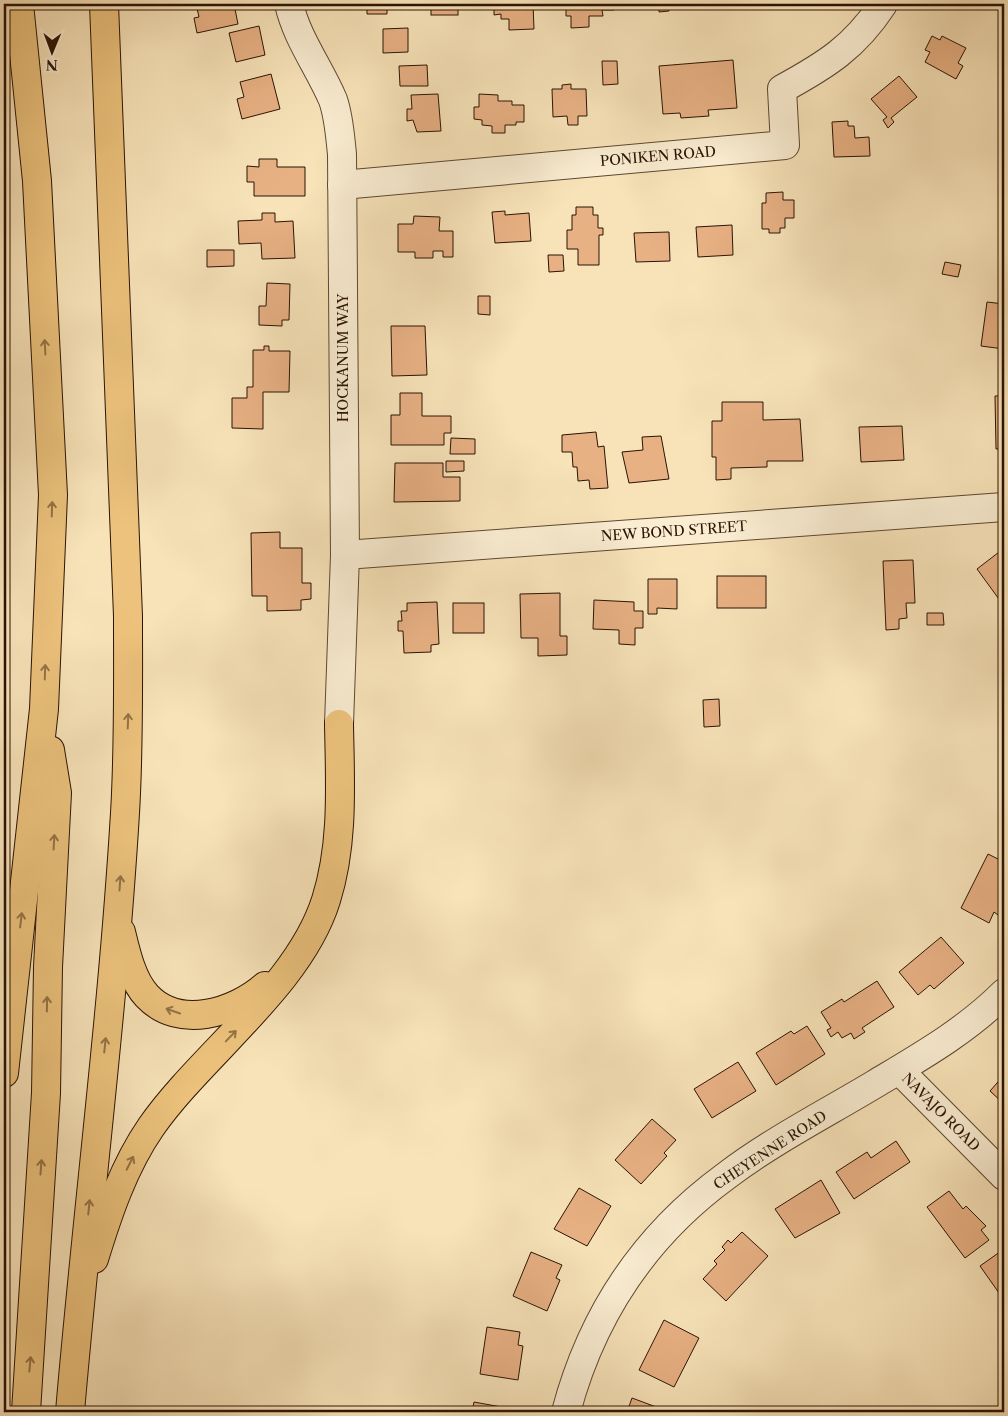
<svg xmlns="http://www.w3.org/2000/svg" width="1008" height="1416" font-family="'Libre Caslon Text',serif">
<rect width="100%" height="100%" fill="#f8e3b9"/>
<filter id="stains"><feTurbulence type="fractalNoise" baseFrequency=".004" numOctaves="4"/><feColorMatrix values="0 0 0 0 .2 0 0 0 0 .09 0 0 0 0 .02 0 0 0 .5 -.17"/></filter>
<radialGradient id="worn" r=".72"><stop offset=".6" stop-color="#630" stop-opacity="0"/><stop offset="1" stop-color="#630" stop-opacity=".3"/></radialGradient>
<g fill="#e8b184" stroke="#2a1304">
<polygon points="196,4 234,4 238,24 197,33 194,18 199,17"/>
<polygon points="357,4 387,4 387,14 367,14 367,5"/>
<rect x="431" y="4" width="27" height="11"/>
<polygon points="494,4 533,4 534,29 509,30 509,19 501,19 501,14 494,15"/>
<polygon points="566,4 614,4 614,10 602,10 603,16 589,16 589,27 571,28 571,16 566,16"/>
<polygon points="659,4 669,4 669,11 659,12"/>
<polygon points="259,26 265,55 236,62 229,33"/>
<polygon points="408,28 408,52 383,53 383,29"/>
<polygon points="932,36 940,40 942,36 966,48 958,63 963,66 956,79 925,62 930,52 925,50"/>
<polygon points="733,60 737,108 708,110 709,116 681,118 680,113 663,114 659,66"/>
<polygon points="602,61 617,61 618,84 603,85"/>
<polygon points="427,65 428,86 400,86 399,66"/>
<polygon points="271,74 280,109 242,119 237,99 244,97 240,82"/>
<polygon points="899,76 917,97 891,118 894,122 888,128 883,120 887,117 871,99"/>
<polygon points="571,84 571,89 586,89 587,116 578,116 578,125 568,125 567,116 553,117 552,89 562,89 562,85"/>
<polygon points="438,94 441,131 417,132 413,120 407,121 407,109 412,109 411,95"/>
<polygon points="479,94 498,95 498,101 512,101 512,105 524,105 524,122 516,122 516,125 505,125 505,133 492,133 492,126 482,125 482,120 474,119 474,107 479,107"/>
<polygon points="848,121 848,126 854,126 855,138 869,137 870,156 834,157 832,122"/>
<polygon points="259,159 277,159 277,167 305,167 305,196 254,196 254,182 247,182 247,166 259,167"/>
<polygon points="783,192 783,200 794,200 794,218 785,218 785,228 780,228 780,233 769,233 769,229 762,229 762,203 766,203 766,193"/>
<polygon points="576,207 593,207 593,215 598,215 598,228 603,228 603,235 599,235 599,265 578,265 578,249 567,249 567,230 572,230 572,215 576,215"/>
<polygon points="505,211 505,215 529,213 531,241 495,243 492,212"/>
<polygon points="262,213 275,213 275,222 293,221 295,258 262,259 261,243 239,244 238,221 262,220"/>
<polygon points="414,216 440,217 439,231 453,231 453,257 443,257 443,251 433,251 433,258 415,258 415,252 398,252 398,224 413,224"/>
<polygon points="732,225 733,255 698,257 696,227"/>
<polygon points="669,232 670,261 636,262 634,233"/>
<polygon points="207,250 234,250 234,266 207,267"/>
<polygon points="548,255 563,255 564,271 549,272"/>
<polygon points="945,262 961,265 958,277 942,274"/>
<polygon points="267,283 290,284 289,320 282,320 282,326 259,325 259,306 266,306"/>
<polygon points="478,296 490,296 490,315 478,314"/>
<polygon points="987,302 1004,304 1004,349 981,346"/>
<polygon points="391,326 425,326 427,375 392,376"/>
<polygon points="264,346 269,346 269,351 290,351 289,392 263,392 263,429 232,428 232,398 247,398 247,387 253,387 253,350 264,350"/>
<polygon points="400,393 422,393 422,416 451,416 451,433 444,433 444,445 391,445 391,415 400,415"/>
<polygon points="995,396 1004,396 1004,449 996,449"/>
<polygon points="722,402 763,402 763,420 800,419 803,461 767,461 767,467 731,468 731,479 716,480 716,457 712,457 712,421 722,421"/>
<polygon points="902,426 904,460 861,462 859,427"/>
<polygon points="596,432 598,447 604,446 608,488 590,489 589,480 578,481 577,467 573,467 572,452 562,452 562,435"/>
<polygon points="661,436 669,479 629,483 622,452 643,450 642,437"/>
<polygon points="451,438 475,439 475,454 450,454"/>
<polygon points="446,461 464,461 464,471 446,472"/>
<polygon points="395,463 443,463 443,477 460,477 460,501 394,502"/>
<polygon points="280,532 280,548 302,548 302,583 311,583 311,599 301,600 301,610 267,611 267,596 252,596 251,533"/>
<polygon points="1003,549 1004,551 1004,606 977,569"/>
<polygon points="913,560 915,603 906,603 907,618 899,619 899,629 886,630 883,561"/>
<rect x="717" y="576" width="49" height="32"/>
<polygon points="648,579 677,579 677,609 657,608 657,614 648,614"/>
<polygon points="560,593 560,636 567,636 567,655 538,656 538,638 521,638 520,594"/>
<polygon points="594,600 634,602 634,611 643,611 643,628 635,628 635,645 619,644 619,630 593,629"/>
<polygon points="437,602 439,644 431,645 431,652 404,653 403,631 398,631 398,621 402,621 401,611 407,611 407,603"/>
<rect x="453" y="603" width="31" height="30"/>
<polygon points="927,613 943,613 944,625 927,625"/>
<polygon points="1004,632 1004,679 1000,679 999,633"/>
<polygon points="719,699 720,726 704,727 703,700"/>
<polygon points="988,854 1004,862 1004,891 999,902 1004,904 998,915 994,912 989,923 961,908"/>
<polygon points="941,937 964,963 934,989 930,985 918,995 899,972"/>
<polygon points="877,981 894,1007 862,1028 865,1032 854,1039 851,1033 842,1038 838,1032 831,1037 827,1030 831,1028 821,1012 842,999 844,1002"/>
<polygon points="807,1026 825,1054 776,1085 756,1053 791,1031 794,1034"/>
<polygon points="738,1062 756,1091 712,1118 694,1089"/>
<polygon points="1004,1075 1004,1104 990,1091"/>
<polygon points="652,1119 676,1140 664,1153 667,1156 641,1184 615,1160"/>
<polygon points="896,1141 910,1162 854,1199 836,1172 867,1152 871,1158"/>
<polygon points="821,1180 840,1213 795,1238 775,1209"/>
<polygon points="579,1188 611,1206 587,1246 554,1229"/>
<polygon points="949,1191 963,1209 966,1206 986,1226 981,1230 989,1240 965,1258 927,1207"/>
<polygon points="742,1232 768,1256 726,1301 703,1279 717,1264 714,1261 725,1250 722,1247 728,1240 731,1243"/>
<polygon points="1004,1249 1004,1300 980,1266"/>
<polygon points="531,1252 562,1265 556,1278 560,1280 547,1311 513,1296"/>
<polygon points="664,1320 699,1338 674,1387 639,1370"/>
<polygon points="487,1327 520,1332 518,1345 523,1346 518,1380 480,1374"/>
<polygon points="632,1398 667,1411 667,1412 627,1412"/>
<polygon points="474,1402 507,1408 507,1412 472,1412"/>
</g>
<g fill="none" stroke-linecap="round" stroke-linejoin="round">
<defs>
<g id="minor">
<path d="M289,4C297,39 319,67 333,100C339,117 340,136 342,154L345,555L339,724"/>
<path d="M342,185L785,145L782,89C826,65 855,47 883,4"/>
<polyline points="345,555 1004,507"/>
<polyline points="899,1070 1004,1176"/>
<path d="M566,1412C592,1314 644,1236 726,1176C772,1141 825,1114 875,1084C920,1057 966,1031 1004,993"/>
</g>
<g id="motorway">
<path d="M121,932C126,953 132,980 147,996C179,1030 234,1013 265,986"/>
<polyline points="4,1073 44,709 53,495 37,181 19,4"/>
<path d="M94,1259C108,1213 124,1166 151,1127C202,1054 299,986 326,900C344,843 340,783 339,724"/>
<polyline points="26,1412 46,1093 48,967 57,793 50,750"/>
<path d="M70,1412C87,1212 113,1013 125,813C129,747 128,682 128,616L104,4"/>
</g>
</defs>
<use href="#minor" stroke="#5e4731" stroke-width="30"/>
<use href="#motorway" stroke="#2a1304" stroke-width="30"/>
<use href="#minor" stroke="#faedd2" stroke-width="28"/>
<use href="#motorway" stroke="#ecc27c" stroke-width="28"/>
</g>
<defs><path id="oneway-shaft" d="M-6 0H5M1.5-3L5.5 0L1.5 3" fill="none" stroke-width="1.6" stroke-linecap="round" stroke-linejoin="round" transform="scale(1.25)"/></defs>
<g stroke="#957346">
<use href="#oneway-shaft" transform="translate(45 347) rotate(-93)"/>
<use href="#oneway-shaft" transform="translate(52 509) rotate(-88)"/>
<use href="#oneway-shaft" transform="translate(45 672) rotate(-88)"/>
<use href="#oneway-shaft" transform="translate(128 721) rotate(-88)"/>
<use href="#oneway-shaft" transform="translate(54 842) rotate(-87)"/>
<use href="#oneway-shaft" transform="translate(120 883) rotate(-86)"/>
<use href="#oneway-shaft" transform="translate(21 920) rotate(-83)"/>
<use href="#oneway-shaft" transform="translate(47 1004) rotate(-89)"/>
<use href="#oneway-shaft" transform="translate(173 1011) rotate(-161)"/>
<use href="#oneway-shaft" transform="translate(231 1036) rotate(-46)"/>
<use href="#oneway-shaft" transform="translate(105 1045) rotate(-84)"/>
<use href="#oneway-shaft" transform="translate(130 1163) rotate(-63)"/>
<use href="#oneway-shaft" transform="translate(41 1167) rotate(-86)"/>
<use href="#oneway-shaft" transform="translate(89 1207) rotate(-84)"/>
<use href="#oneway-shaft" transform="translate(30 1364) rotate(-85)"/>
</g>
<g text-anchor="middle" stroke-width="4.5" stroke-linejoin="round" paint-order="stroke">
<g font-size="14" fill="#2a1304" stroke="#faedd2">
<text transform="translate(658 156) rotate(-5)" y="5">PONIKEN ROAD</text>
<text transform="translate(343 358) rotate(-90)" y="5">HOCKANUM WAY</text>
<text transform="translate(674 531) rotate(-4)" y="5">NEW BOND STREET</text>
<text transform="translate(941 1112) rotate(45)" y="5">NAVAJO ROAD</text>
<text transform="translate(770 1150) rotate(-33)" y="5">CHEYENNE ROAD</text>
</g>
</g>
<rect width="1008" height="1416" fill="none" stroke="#f8e3b9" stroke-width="20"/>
<rect x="5" y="5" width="998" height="1406" fill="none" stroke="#2a1304" stroke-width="2.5"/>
<rect x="10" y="10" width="988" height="1396" fill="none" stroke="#2a1304"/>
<g transform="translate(52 52) rotate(181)" stroke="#faedd2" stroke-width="4" paint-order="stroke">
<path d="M0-4L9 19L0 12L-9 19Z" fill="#2a1304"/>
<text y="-8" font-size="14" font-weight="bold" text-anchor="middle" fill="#2a1304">N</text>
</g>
<rect width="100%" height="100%" filter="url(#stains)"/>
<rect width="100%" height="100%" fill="url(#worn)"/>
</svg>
